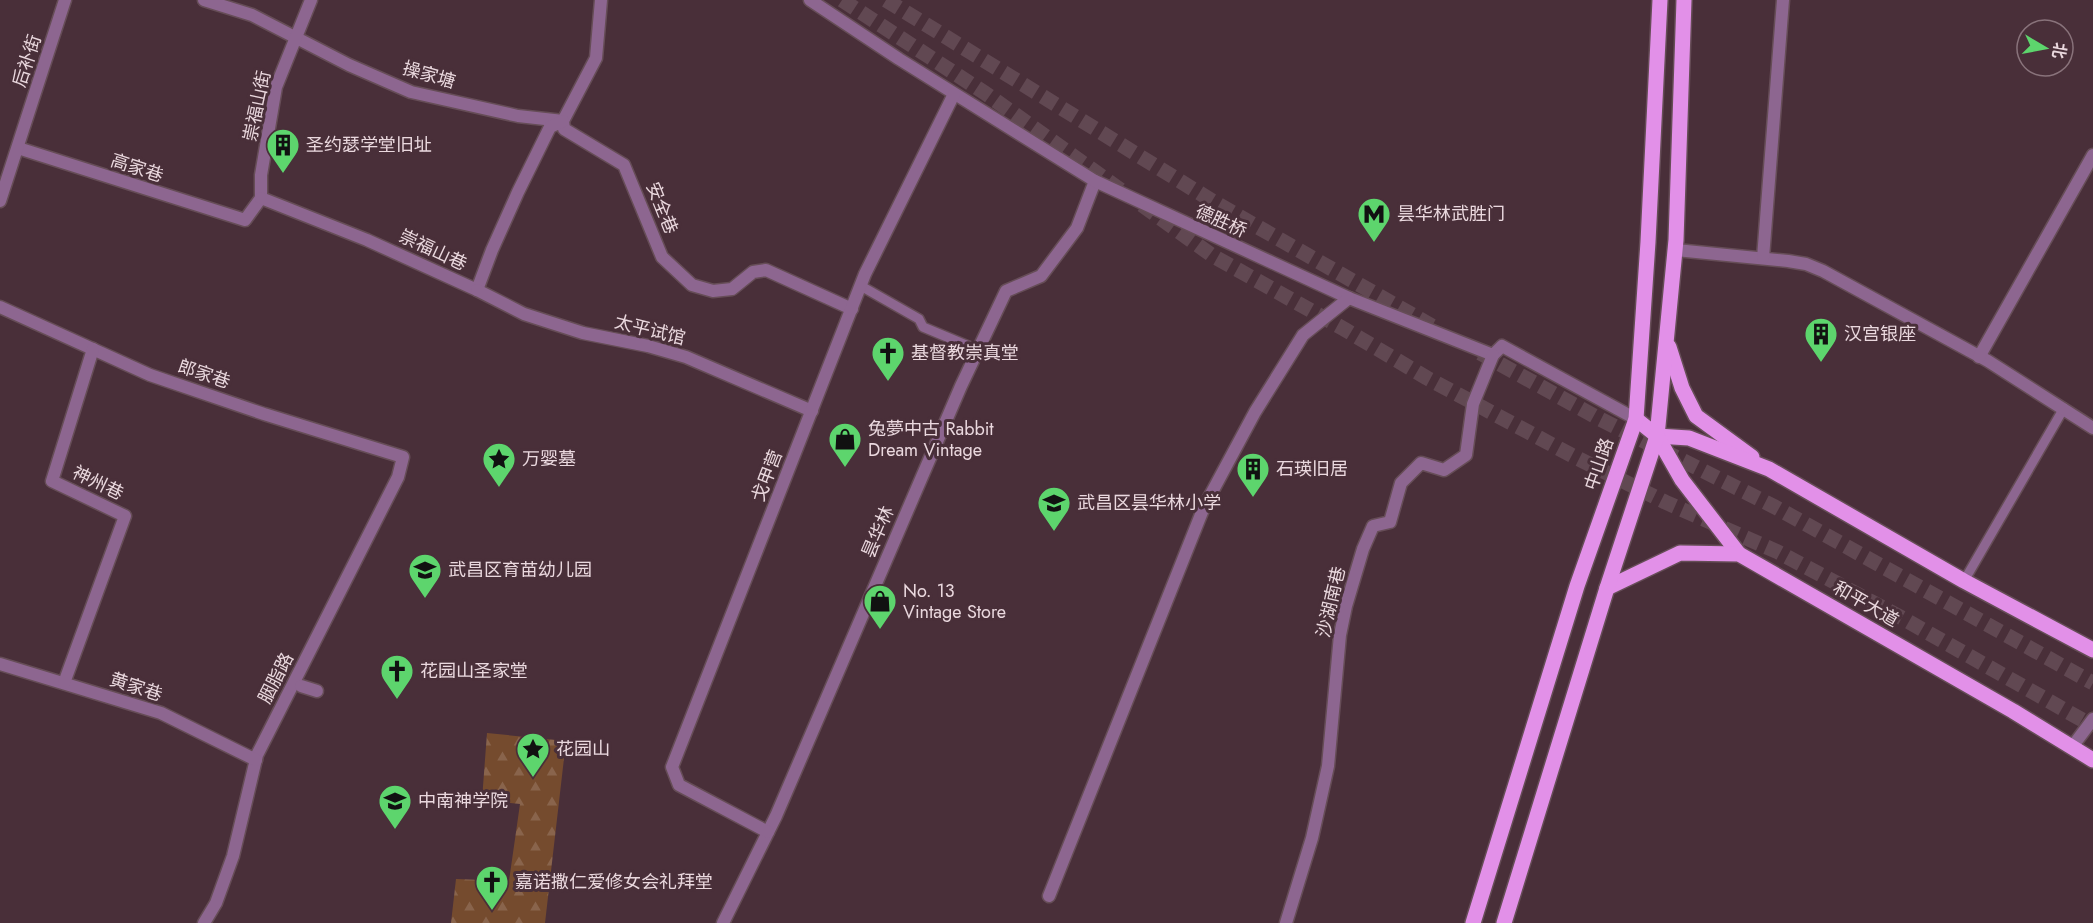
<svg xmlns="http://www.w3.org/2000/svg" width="2093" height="923" font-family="Jost,'Noto Sans SC',sans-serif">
<defs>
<pattern id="forest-firs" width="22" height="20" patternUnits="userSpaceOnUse" patternTransform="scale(1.5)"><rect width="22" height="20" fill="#754b2e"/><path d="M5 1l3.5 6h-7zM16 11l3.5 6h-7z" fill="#89644c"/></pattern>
</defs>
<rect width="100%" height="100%" fill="#492f39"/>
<polygon fill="url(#forest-firs)" points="487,733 566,741 545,923 451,923 456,879 509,881 520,804 482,800"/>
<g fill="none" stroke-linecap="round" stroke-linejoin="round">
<g stroke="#614852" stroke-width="15" stroke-dasharray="15 8" stroke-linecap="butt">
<polyline points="842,0 985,93 1122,191"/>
<polyline points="886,0 1214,202 1439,330"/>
<polyline points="1142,205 1213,256 1344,329 1427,378 1575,457 1665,502 1778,552 1902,618 2093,726"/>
<polyline points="1480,353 1598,418 1775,507 2093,683"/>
</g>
<defs>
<g id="service">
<polyline points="861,286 919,319 923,327 978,350"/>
<polyline points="1964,581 2064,408"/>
</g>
<polyline id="pedestrian" points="723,923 776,816 961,386 1006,291 1041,276 1077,228 1095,181"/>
<g id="minor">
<polyline points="204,0 252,15 349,65 411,92 518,116 563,121"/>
<polyline points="601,0 596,58 563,121 564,129 624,165 662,257 692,285 713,291 732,289 753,272 766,270 852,309"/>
<polyline points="810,0 899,59 1095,181 1349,298 1493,355 1502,346 1636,419"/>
<polyline points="18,148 245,220 261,198 261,175 276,87 311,0"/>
<polyline points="261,198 367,240 477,290 492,250 518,192 550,127 563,121"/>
<polyline points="0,201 65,0"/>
<polyline points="1676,250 1788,261 1806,264 1823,271 1988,361 2093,428"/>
<polyline points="1763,258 1783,0"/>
<polyline points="477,290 524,314 583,333 648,346 686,357 812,411"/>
<polyline points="0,307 150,375 264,414 403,457 398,477 257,755 233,856 216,903 204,923"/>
<polyline points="1979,357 2093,155"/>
<polyline points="0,664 161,713 256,760"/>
<polyline points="64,683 125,516 52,481 93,349"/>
<polyline points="301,686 317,691"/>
<polyline points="768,832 679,785 672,767 865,274 954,94"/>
<polyline points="1049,896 1204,507 1255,412 1303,335 1349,298"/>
<polyline points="1286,923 1312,838 1328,766 1340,635 1346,606 1363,549 1373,526 1390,522 1401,483 1421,463 1444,470 1466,455 1473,404 1493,355"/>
</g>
<polyline id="tertiary" points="2072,747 2093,719"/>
<g id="primary">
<polyline points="1669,347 1682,388 1696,416 1752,457"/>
<polyline points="1636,419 1657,436 1689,438 1769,469 1964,581 2093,650"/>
<polyline points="1657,436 1682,480 1739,554"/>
<polyline points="1607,588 1680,553 1739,554 2013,711 2093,760"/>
<polyline points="1473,923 1577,586 1636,419 1648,242 1660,0"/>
<polyline points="1504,923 1607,588 1657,436 1676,240 1684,0"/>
</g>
</defs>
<use href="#service" stroke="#664d57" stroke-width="12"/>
<use href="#pedestrian" stroke="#664d57" stroke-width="15"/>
<use href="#minor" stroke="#664d57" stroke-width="15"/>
<use href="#tertiary" stroke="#664d57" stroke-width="15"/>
<use href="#primary" stroke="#664d57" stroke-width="18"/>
<use href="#service" stroke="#8d6690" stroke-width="9"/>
<use href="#pedestrian" stroke="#8d6690" stroke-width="12"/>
<use href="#minor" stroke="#8d6690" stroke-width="12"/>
<use href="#tertiary" stroke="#8d6690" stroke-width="12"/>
<use href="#primary" stroke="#e290e8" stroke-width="15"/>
</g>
<defs>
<symbol id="building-pin" viewBox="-11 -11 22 30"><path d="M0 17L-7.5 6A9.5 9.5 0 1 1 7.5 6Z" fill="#5dd56d" stroke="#492f39"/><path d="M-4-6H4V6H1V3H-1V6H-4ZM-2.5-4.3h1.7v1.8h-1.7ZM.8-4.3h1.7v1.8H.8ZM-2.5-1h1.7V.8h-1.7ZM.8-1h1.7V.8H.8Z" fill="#111"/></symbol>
<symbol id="metro-pin" viewBox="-11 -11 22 30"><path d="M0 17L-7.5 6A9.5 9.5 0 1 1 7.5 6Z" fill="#5dd56d" stroke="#492f39"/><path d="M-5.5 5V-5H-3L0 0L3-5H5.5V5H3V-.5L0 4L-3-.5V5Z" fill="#111"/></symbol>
<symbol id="church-pin" viewBox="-11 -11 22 30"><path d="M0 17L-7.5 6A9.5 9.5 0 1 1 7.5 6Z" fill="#5dd56d" stroke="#492f39"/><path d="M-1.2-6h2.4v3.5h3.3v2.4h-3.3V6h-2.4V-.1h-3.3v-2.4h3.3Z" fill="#111"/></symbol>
<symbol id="shop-pin" viewBox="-11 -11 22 30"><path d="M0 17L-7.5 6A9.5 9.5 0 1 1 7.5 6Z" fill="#5dd56d" stroke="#492f39"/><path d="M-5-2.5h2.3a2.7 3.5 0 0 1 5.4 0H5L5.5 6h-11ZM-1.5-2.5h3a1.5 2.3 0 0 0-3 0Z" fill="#111"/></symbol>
<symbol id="sight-pin" viewBox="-11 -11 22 30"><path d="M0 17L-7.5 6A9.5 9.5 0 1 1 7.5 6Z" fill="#5dd56d" stroke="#492f39"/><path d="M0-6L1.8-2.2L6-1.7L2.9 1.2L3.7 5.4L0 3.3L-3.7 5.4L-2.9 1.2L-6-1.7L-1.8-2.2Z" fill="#111"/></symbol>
<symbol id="school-pin" viewBox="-11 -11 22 30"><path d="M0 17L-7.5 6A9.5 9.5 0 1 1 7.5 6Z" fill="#5dd56d" stroke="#492f39"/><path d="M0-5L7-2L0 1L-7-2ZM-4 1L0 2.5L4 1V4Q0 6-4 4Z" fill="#111"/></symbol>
</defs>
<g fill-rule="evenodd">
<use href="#building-pin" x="264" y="126" width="38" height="52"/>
<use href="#metro-pin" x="1355" y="195" width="38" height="52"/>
<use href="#building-pin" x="1802" y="315" width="38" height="52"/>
<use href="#church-pin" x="869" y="334" width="38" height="52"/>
<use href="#shop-pin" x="826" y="420" width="38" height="52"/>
<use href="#sight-pin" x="480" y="440" width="38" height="52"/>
<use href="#building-pin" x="1234" y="450" width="38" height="52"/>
<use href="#school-pin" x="1035" y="484" width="38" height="52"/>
<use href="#school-pin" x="406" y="551" width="38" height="52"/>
<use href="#shop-pin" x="861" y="582" width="38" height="52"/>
<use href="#church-pin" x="378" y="652" width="38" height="52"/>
<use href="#sight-pin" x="514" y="730" width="38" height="52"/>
<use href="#school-pin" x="376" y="782" width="38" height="52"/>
<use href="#church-pin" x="473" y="863" width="38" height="52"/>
</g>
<g text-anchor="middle" stroke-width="6" stroke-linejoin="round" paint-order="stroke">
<g font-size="18" fill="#ead8de" stroke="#492f39">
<text transform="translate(27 61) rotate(-72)" y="6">后补街</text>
<text transform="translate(429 75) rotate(16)" y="6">操家塘</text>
<text transform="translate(257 106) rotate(-78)" y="6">崇福山街</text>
<text transform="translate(137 168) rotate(18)" y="6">高家巷</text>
<text transform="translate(662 208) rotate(68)" y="6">安全巷</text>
<text transform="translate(1221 221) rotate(24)" y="6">德胜桥</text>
<text transform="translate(433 250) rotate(25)" y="6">崇福山巷</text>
<text transform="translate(650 330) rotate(14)" y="6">太平试馆</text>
<text transform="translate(204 374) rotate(19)" y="6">郎家巷</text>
<text transform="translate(1599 464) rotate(-71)" y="6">中山路</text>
<text transform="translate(767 476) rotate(-69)" y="6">戈甲营</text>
<text transform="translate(98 483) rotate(26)" y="6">神州巷</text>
<text transform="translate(878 532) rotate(-67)" y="6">昙华林</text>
<text transform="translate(1331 602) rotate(-77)" y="6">沙湖南巷</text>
<text transform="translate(1866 604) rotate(30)" y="6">和平大道</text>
<text transform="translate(276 678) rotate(-63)" y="6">胭脂路</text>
<text transform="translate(136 687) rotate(18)" y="6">黄家巷</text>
</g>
<g font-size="18" fill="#ead8de" stroke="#492f39" text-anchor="start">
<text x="306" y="151">圣约瑟学堂旧址</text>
<text x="1397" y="220">昙华林武胜门</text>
<text x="1844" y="340">汉宫银座</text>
<text x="911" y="359">基督教崇真堂</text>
<text x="868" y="435">兔夢中古 Rabbit<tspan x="868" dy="21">Dream Vintage</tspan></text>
<text x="522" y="465">万婴墓</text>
<text x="1276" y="475">石瑛旧居</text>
<text x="1077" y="509">武昌区昙华林小学</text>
<text x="448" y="576">武昌区育苗幼儿园</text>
<text x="903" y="597">No. 13<tspan x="903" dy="21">Vintage Store</tspan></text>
<text x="420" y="677">花园山圣家堂</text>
<text x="556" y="755">花园山</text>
<text x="418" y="807">中南神学院</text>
<text x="515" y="888">嘉诺撒仁爱修女会礼拜堂</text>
</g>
</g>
<g transform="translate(2045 48) rotate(100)"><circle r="28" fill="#492f39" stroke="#89737b" stroke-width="1.5"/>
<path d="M0-4.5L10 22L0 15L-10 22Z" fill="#5dd56d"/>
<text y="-9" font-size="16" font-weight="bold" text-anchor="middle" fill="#ead8de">北</text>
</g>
</svg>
